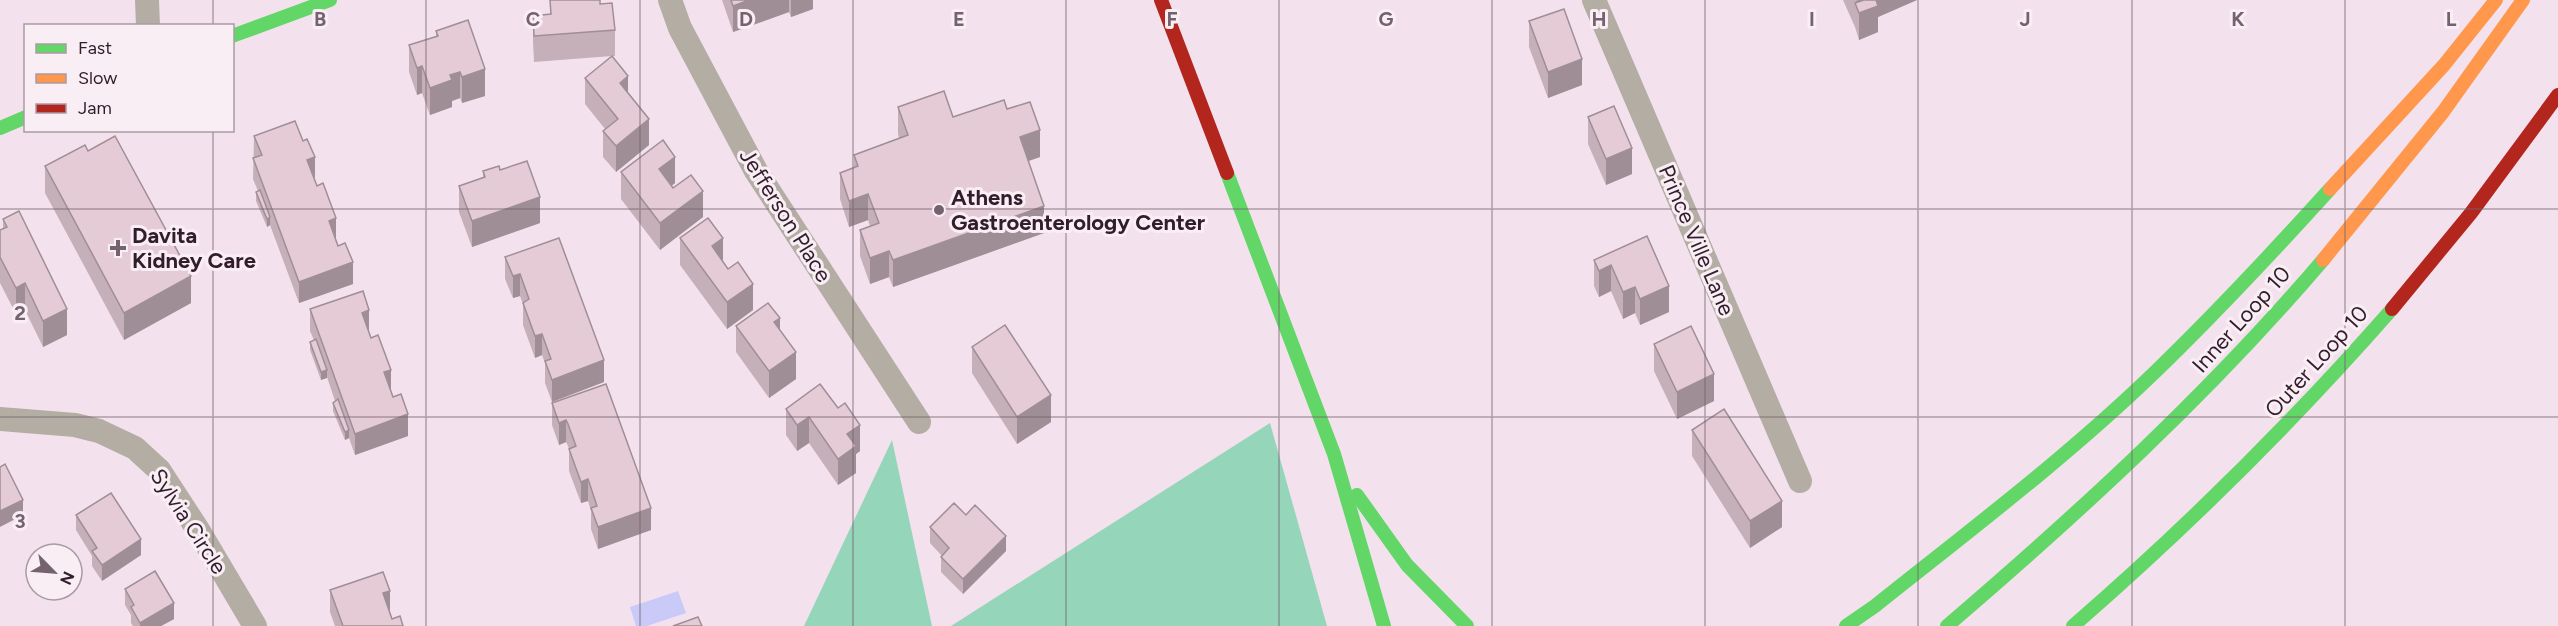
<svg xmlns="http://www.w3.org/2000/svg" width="2558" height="626" font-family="Figtree,sans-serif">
<rect width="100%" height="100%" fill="#f3e2ed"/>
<g fill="#95d5b9">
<polygon points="1270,423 1327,626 951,626"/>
<polygon points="892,440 932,626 804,626"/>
</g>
<polygon fill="#cacaf8" points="678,591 686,613 647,626 636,626 630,607"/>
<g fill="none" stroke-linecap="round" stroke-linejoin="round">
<g stroke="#b4ada4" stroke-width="24">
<polyline points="147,0 148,26"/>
<polyline points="670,0 680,28 756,171 919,422"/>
<polyline points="1594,0 1800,481"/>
<polyline points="0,419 75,425 99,431 135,448 159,470 200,533 255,626"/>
</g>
<g stroke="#63d668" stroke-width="14">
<polyline points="232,36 330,0"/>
<polyline points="0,128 26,117"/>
<polyline points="1227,173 1334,454 1384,626"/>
<polyline points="1357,495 1407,565 1467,626"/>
<path d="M1846,626L1875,606C1969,531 2067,457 2154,373C2215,314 2273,252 2330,189"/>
<path d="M1947,626C2080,512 2209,394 2323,260"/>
<path d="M2073,626C2187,527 2293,422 2392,309"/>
</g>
<g stroke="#ff974d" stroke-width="14">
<polyline points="2330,189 2444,65 2496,0"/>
<polyline points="2323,260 2443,112 2523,0"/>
</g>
<g stroke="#b3261e" stroke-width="14">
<polyline points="1161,0 1227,173"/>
<polyline points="2392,309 2471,213 2558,95"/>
</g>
</g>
<g fill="#c5afb8">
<polygon points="550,0 600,4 615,30 615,56 612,56 628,94 649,145 616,172 603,157 603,131 605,129 585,104 585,78 612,56 534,62 533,42 533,16 550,14"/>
<polygon points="722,0 813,0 813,9 791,17 789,12 733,32"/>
<polygon points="1843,0 1917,0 1878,17 1878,32 1859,40 1855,27"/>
<polygon points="1529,21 1582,85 1548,98 1529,47"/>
<polygon points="436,31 485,96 462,103 460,98 452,101 452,107 430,115 422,93 417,95 409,72 409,45 436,36"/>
<polygon points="898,107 953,117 1007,109 1040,157 1028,161 1044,233 893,287 889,277 870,284 860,256 860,230 870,226 868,220 849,227 840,199 840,173 854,168 854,155 899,138 898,134"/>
<polygon points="1588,117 1632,174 1606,185 1588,144"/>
<polygon points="254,136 314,179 336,240 353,284 299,303 270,225 267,227 256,201 256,192 258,191 253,179"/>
<polygon points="45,166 191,303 124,340 45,193"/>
<polygon points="483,171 540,223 472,247 459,212 459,186 483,177"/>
<polygon points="621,172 675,183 672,186 703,217 660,250 621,199"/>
<polygon points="3,219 67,335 43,347 25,310 16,314 0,283 0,230 3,229"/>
<polygon points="1647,236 1669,312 1640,325 1635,313 1623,319 1611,291 1599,297 1594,286 1594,260"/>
<polygon points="680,238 723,261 753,310 727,329 680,265"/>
<polygon points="505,257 604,382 552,402 545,383 545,363 542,355 535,358 523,325 523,304 520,296 513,298 505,279"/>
<polygon points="310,309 369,332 408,436 355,455 349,438 345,440 333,411 333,403 335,401 327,377 321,380 310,350 310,342 314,340 310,331"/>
<polygon points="736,326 780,329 796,379 769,398 736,352"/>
<polygon points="1654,344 1714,401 1677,419 1654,371"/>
<polygon points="972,347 1051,422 1017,444 972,373"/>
<polygon points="606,384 651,530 598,549 591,529 591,511 588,501 581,503 569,471 569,449 568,446 566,442 559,445 552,425 552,403"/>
<polygon points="820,384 860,451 856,454 856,473 838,485 809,443 797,451 786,435 786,409"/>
<polygon points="1692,430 1782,527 1750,548 1692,456"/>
<polygon points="76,515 141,555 102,581 92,566 92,556 76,530"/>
<polygon points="966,515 1006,551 963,594 941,572 941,557 942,556 930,543 930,527"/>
<polygon points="125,589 174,619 161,626 133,626 131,623 131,615 125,605"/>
<polygon points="330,590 390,612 392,619 403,626 335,626 330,612"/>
</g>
<g fill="#a08e96">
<polygon points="749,0 789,0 789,12 733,32 733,6"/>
<polygon points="791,0 813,0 813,9 791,17"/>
<polygon points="1859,0 1917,0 1878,17 1878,32 1859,40 1859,13 1856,4 1856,1"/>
<polygon points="1582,59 1582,85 1548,98 1548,72"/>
<polygon points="422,66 422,93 417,95 417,68"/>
<polygon points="485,69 485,96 462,103 462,77"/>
<polygon points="460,72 460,98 452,101 452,107 430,115 430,88 450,75"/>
<polygon points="628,76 628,103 620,83"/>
<polygon points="649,119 649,145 616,172 616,146"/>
<polygon points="1040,130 1040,157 1020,164 1020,137"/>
<polygon points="1632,148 1632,174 1606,185 1606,159"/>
<polygon points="315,157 315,179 307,160"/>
<polygon points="675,157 675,183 659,195 659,169"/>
<polygon points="703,191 703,217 660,250 660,223"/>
<polygon points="868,194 868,220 849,227 849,201"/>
<polygon points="540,197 540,223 472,247 472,221"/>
<polygon points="1044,206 1044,233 893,287 893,260"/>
<polygon points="270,217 270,225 267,227 267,219"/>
<polygon points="336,218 336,240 329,243 329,221"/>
<polygon points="723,238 723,264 712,246"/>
<polygon points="889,251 889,277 870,284 870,258"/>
<polygon points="353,262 353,284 299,303 299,282"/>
<polygon points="1611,265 1611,291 1599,297 1599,271"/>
<polygon points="520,274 520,296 513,298 513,276"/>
<polygon points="191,276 191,303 124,340 124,313"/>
<polygon points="25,283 25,310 16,314 16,288"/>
<polygon points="753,284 753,310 727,329 727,302"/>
<polygon points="1669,286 1669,312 1640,325 1640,299"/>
<polygon points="1635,287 1635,313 1623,319 1623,292"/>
<polygon points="67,309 67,335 43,347 43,321"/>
<polygon points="369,310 369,332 362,334 362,313"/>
<polygon points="780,318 780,344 774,322"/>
<polygon points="542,334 542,355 535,358 535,336"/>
<polygon points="796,352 796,379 769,398 769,371"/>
<polygon points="604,360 604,382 552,402 552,380"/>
<polygon points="327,370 327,378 321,380 321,372"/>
<polygon points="391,370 391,391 384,372"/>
<polygon points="1714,374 1714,401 1677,419 1677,392"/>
<polygon points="1051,395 1051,422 1017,444 1017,417"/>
<polygon points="408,414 408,436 355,455 355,434"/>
<polygon points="809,417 809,443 797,451 797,425"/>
<polygon points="566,420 566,442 559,445 559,423"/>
<polygon points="860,425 860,451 856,454 856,473 838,485 838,459 847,434"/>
<polygon points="349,430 349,438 345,440 345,432"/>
<polygon points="588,479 588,501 581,503 581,482"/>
<polygon points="23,500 23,515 0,527 0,511"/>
<polygon points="1782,501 1782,527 1750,548 1750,521"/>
<polygon points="651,508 651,530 598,549 598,527"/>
<polygon points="1006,536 1006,551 963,594 963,579"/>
<polygon points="141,539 141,555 102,581 102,565"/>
<polygon points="390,591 390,612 383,593"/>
<polygon points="174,603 174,619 161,626 140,626 140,623"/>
</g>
<g fill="#e5cbd6" stroke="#a08e96" stroke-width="1.5">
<polygon points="550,0 600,0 600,4 612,3 615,30 534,36 533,16 551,14"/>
<polygon points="731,0 749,0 733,6"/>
<polygon points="1864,0 1876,0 1878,6 1859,13 1855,3"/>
<polygon points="1564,9 1582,59 1548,72 1529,21"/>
<polygon points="468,20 485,69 462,77 460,72 450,75 452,80 430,88 422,66 417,68 409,45 438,36 436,31"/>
<polygon points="612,56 628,76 620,83 649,119 616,146 603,131 618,119 585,78"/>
<polygon points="944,91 953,117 1004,100 1007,109 1030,102 1040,130 1020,137 1044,206 893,260 889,251 870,258 860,230 879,223 868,194 849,201 840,173 858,166 854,155 908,135 898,107"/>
<polygon points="1614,106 1632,148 1606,159 1588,117"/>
<polygon points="295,121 303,141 307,139 315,157 307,160 317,186 323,183 336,218 329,221 338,246 345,243 353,262 299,282 253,158 262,155 254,136"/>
<polygon points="115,136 191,276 124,313 45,166 85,145 88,151"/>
<polygon points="663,140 675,157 659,169 673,188 691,175 703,191 660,223 621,172"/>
<polygon points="527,161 540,197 472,221 459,186 485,177 483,171 499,166 500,170"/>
<polygon points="260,190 270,217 267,219 256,192"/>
<polygon points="19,211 67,309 43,321 25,283 16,288 0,257 0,230 7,227 3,219"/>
<polygon points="708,218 723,238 712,246 728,269 738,262 753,284 727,302 680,238"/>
<polygon points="1647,236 1669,286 1640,299 1635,287 1623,292 1611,265 1599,271 1594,260"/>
<polygon points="559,238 604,360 552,380 545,361 551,359 542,334 535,336 523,303 529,299 520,274 513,276 505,257"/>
<polygon points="363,291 369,310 362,313 371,338 378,335 391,370 384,372 393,397 401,394 408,414 355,434 310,309"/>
<polygon points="768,303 780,318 774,322 796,352 769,371 736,326"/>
<polygon points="1005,325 1051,395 1017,417 972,347"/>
<polygon points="1691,326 1714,374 1677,392 1654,344"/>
<polygon points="316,339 327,370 321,372 310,342"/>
<polygon points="606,384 651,508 598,527 591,508 597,506 588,479 581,482 569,449 576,446 568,424 566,420 559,423 552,403"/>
<polygon points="820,384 838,408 845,403 860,425 847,434 856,446 838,459 809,417 797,425 786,409"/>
<polygon points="338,399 349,430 345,432 333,403"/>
<polygon points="1724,409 1782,501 1750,521 1692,430"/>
<polygon points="5,464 23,500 0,511 0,467"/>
<polygon points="111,493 141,539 102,565 92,551 97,548 76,515"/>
<polygon points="954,503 966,515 975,505 1006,536 963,579 941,557 949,548 930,527"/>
<polygon points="155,571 174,603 140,623 131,607 134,605 125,589"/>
<polygon points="383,572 390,591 383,593 392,619 400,616 403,626 343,626 330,590"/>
<polygon points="698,617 702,626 673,626"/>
</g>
<path fill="none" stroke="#75626f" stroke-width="1.5" stroke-opacity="0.55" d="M213,0V26M426,0V626M640,0V626M853,0V626M1066,0V626M1279,0V626M1492,0V626M1705,0V626M1918,0V626M2132,0V626M2345,0V626M213,130V626M0,209H2558M0,417H2558"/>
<g fill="#75626f" stroke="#faeef5" stroke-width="2">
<circle cx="939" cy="210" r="6"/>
<path d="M115 239h6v6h6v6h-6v6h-6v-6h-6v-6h6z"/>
</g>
<g text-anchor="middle" stroke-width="6" stroke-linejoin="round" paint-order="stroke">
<g font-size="22" font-weight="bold" fill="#311d2b" stroke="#faeef5" text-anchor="start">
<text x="951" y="205">Athens<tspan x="951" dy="25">Gastroenterology Center</tspan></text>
<text x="132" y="243">Davita<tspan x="132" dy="25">Kidney Care</tspan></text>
</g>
<g font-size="22" fill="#311d2b" stroke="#faeef5">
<text transform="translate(786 215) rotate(58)" y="8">Jefferson Place</text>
<text transform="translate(1697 240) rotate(67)" y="8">Prince Ville Lane</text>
<text transform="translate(2241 319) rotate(-48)" y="8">Inner Loop 10</text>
<text transform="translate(2316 361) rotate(-48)" y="8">Outer Loop 10</text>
<text transform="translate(189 521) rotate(57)" y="8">Sylvia Circle</text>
</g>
</g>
<g font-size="20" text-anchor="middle" font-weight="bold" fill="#75626f" stroke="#faeef5" stroke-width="6" stroke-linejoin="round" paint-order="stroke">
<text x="320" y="26">B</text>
<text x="533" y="26">C</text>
<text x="746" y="26">D</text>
<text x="959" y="26">E</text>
<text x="1172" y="26">F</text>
<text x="1386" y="26">G</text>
<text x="1599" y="26">H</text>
<text x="1812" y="26">I</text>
<text x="2025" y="26">J</text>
<text x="2238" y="26">K</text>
<text x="2451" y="26">L</text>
<text x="20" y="320">2</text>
<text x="20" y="528">3</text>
</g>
<rect x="24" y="24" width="210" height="108" fill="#faeef5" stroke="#aa9aa4" stroke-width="1.5"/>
<rect x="36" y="44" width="30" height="9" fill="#63d668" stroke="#aa9aa4" stroke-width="1.5"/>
<text x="78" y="54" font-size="18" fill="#311d2b">Fast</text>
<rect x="36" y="74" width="30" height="9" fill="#ff974d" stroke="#aa9aa4" stroke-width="1.5"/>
<text x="78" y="84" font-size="18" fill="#311d2b">Slow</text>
<rect x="36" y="104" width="30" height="9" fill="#b3261e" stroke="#aa9aa4" stroke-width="1.5"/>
<text x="78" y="114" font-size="18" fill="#311d2b">Jam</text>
<g transform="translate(54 572) rotate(115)"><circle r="28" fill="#faeef5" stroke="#aa9aa4" stroke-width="1.5"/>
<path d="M0-4.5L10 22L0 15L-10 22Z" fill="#75626f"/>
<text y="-9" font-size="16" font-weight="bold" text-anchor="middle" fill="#311d2b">N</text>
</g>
</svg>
